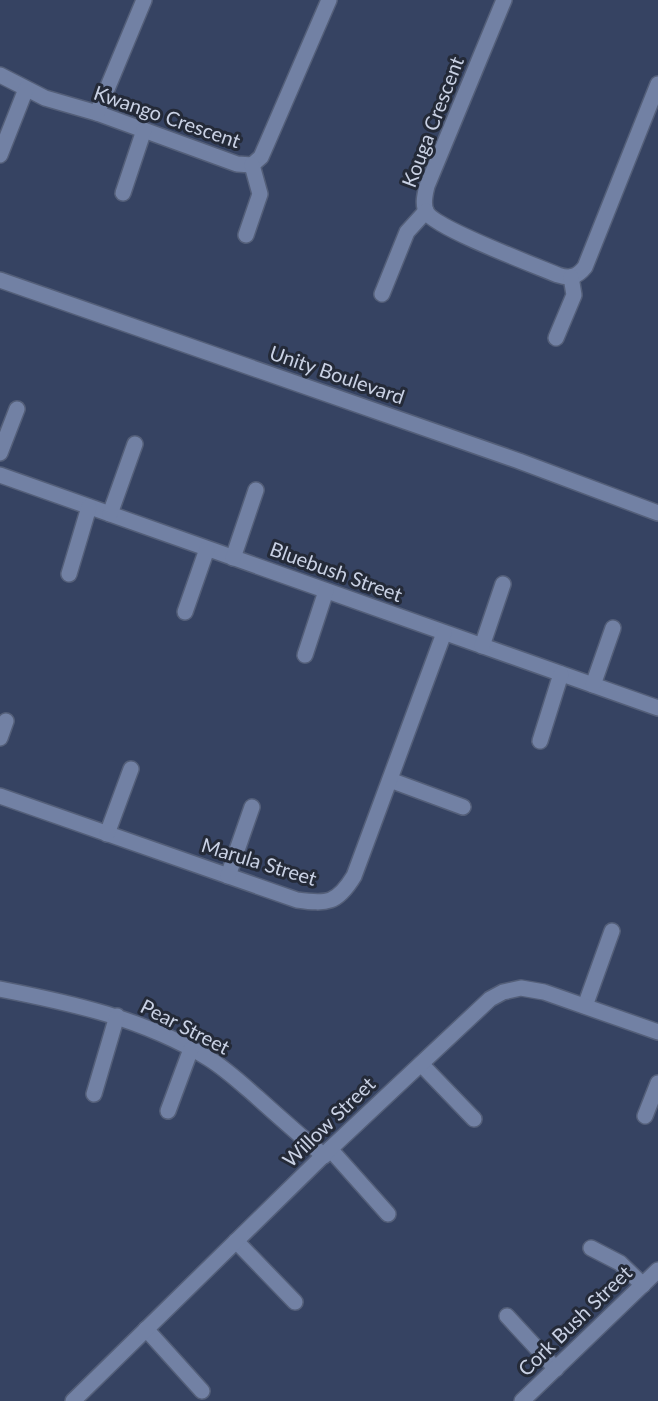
<svg xmlns="http://www.w3.org/2000/svg" width="658" height="1401" font-family="Lato,sans-serif">
<rect width="100%" height="100%" fill="#364362"/>
<g fill="none" stroke-linecap="round" stroke-linejoin="round">
<defs>
<g id="minor">
<path d="M504,0L427,186C425,194 422,205 427,213C438,229 534,265 558,275C570,279 577,277 585,267L658,84"/>
<polyline points="0,75 45,98 97,113 237,164 252,165 261,157 268,141 329,0"/>
<polyline points="97,113 144,0"/>
<polyline points="0,155 26,89"/>
<polyline points="123,193 144,130"/>
<polyline points="246,235 260,194 252,165"/>
<polyline points="0,280 519,461 658,513"/>
<polyline points="382,294 407,232 426,211"/>
<polyline points="556,338 574,295 571,277"/>
<polyline points="0,453 17,409"/>
<polyline points="0,475 658,708"/>
<polyline points="110,514 135,444"/>
<polyline points="233,558 256,490"/>
<polyline points="69,574 89,507"/>
<polyline points="185,612 207,549"/>
<polyline points="482,646 503,584"/>
<polyline points="305,655 326,591"/>
<polyline points="593,685 613,628"/>
<polyline points="0,738 6,721"/>
<polyline points="540,741 561,674"/>
<polyline points="390,780 463,807"/>
<path d="M0,796L297,900C327,904 337,904 354,876L444,633"/>
<polyline points="107,834 131,769"/>
<polyline points="228,876 252,807"/>
<path d="M0,989C72,1003 144,1019 208,1058C226,1069 242,1084 258,1098C280,1118 302,1137 324,1156"/>
<polyline points="585,1006 612,931"/>
<polyline points="421,1064 474,1119"/>
<polyline points="94,1094 117,1016"/>
<polyline points="168,1111 191,1049"/>
<polyline points="645,1116 658,1083"/>
<polyline points="330,1149 388,1214"/>
<polyline points="236,1241 295,1302"/>
<polyline points="591,1248 620,1263 643,1285"/>
<polyline points="507,1316 556,1369"/>
<polyline points="146,1329 202,1391"/>
<polyline points="73,1401 330,1149 490,999 503,992 521,988 544,992 658,1032"/>
<polyline points="522,1401 658,1270"/>
</g>
</defs>
<use href="#minor" stroke="#545f79" stroke-width="18"/>
<use href="#minor" stroke="#7281a4" stroke-width="15"/>
</g>
<g text-anchor="middle" stroke-width="6" stroke-linejoin="round" paint-order="stroke">
<g font-size="20" fill="#c9d1e4" stroke="#242a38">
<text transform="translate(167 117) rotate(19)" y="7">Kwango Crescent</text>
<text transform="translate(433 122) rotate(-69)" y="7">Kouga Crescent</text>
<text transform="translate(337 375) rotate(19)" y="7">Unity Boulevard</text>
<text transform="translate(336 572) rotate(20)" y="7">Bluebush Street</text>
<text transform="translate(259 862) rotate(17)" y="7">Marula Street</text>
<text transform="translate(185 1027) rotate(27)" y="7">Pear Street</text>
<text transform="translate(329 1122) rotate(-44)" y="7">Willow Street</text>
<text transform="translate(575 1321) rotate(-44)" y="7">Cork Bush Street</text>
</g>
</g>
</svg>
